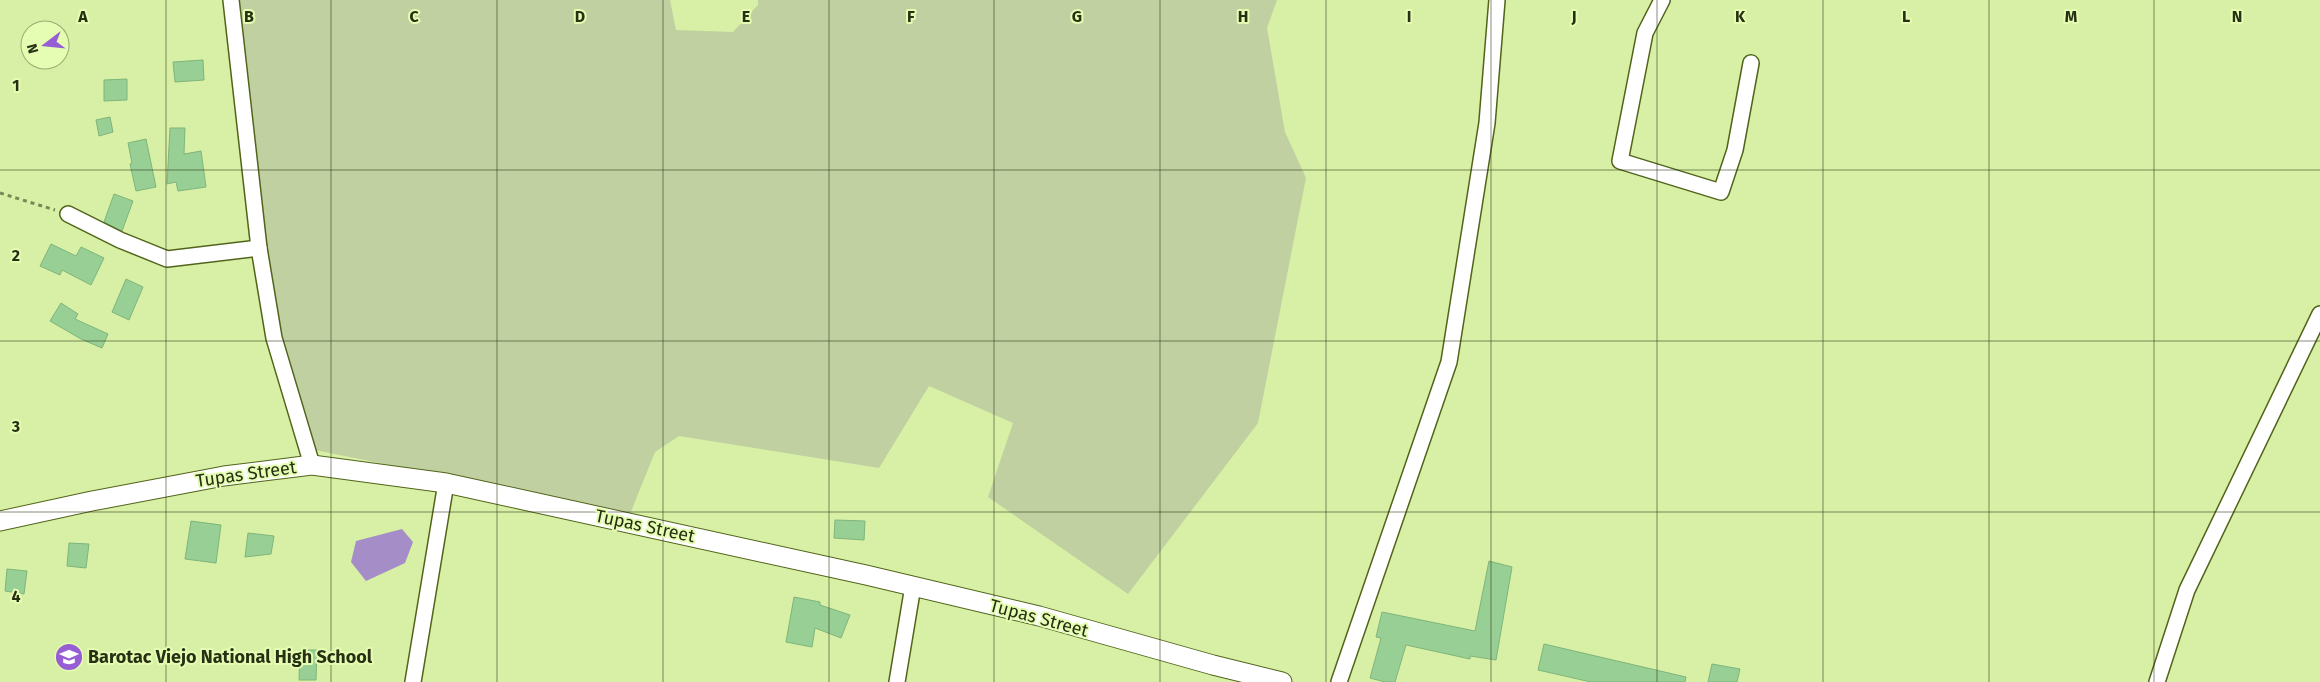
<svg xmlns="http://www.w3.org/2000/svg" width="2320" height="682" font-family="'Fira Sans',sans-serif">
<rect width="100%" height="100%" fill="#d7f0a5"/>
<polygon fill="#c0d0a1" points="235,0 670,0 676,30 733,32 758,5 758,0 1277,0 1267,28 1285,132 1306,178 1258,423 1128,594 988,497 1013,423 929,386 879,468 679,436 655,452 630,514 315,450 277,349"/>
<polygon fill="#a58dc7" points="402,529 413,542 405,563 366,581 351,562 356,541"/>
<g fill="#98cf94" stroke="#7fb57b">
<polygon points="203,60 204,80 175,82 173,62"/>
<polygon points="127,79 127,100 104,101 104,80"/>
<polygon points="110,117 113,132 99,136 96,120"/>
<polygon points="170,128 185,128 184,154 201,151 206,187 178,191 176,182 167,184"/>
<polygon points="146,139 156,187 136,191 130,164 132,163 128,143"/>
<polygon points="114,194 133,201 122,231 104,222"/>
<polygon points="51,244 76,256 81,247 104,258 91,285 62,270 60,275 40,266"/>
<polygon points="126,279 143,287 129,320 112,312"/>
<polygon points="61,303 78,314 75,319 108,334 102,348 81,339 50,321"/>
<polygon points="835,520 865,521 864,540 834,538"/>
<polygon points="191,521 221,525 216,563 185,559"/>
<polygon points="248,533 274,536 271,554 245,557"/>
<polygon points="69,543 89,544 86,568 67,566"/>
<polygon points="1489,561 1512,567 1496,660 1470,656 1470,659 1406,645 1395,682 1385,682 1370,678 1381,638 1376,637 1382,612 1475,631"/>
<polygon points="7,569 27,571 24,594 5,591"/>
<polygon points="794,597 820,602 820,605 850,615 841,638 815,628 812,647 786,642"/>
<polygon points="1544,644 1686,677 1685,682 1591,682 1538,670"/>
<polygon points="300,650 317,650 316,680 299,680"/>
<polygon points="1712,664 1740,669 1737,682 1708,682"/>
</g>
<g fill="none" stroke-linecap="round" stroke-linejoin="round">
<defs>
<g id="minor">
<polyline points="231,0 259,248 274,338 312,465"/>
<polyline points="1662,0 1645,33 1620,161 1721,192 1735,150 1751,63"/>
<polyline points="68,214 120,240 167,259 259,248"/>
<polyline points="413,682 446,483"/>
<polyline points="897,682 913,586"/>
<polyline points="1339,682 1449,362 1487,123 1497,0"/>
<polyline points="2157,682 2187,590 2320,314"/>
</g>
<polyline id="tertiary" points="0,521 92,501 224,476 312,465 446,483 866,575 1039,616 1213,665 1282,682"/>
</defs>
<use href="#minor" stroke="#51641a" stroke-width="18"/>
<use href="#tertiary" stroke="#51641a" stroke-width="21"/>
<polyline stroke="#778755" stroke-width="3" stroke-dasharray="4 4" stroke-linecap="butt" points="0,193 55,210"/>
<use href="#minor" stroke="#fff" stroke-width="15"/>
<use href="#tertiary" stroke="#fff" stroke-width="19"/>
</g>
<path fill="none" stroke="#283013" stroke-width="1" stroke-opacity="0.55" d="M166,0V682M331,0V682M497,0V682M663,0V682M829,0V682M994,0V682M1160,0V682M1326,0V682M1491,0V682M1657,0V682M1823,0V682M1989,0V682M2154,0V682M0,170H2320M0,341H2320M0,512H2320"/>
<defs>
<symbol id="school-disc" viewBox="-11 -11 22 22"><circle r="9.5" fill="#965dd5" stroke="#e5fdb2"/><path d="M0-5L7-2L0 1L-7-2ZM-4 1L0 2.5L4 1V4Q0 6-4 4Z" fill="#fff"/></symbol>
</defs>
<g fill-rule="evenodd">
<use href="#school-disc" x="53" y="641" width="32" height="32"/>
</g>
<g text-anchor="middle" stroke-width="4" stroke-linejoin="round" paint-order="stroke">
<g font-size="18" fill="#283013" stroke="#e5fdb2">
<text transform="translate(246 474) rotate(-8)" y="6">Tupas Street</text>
<text transform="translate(645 526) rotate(12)" y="6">Tupas Street</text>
<text transform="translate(1039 618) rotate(15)" y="6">Tupas Street</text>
</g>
<g font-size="18" font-weight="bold" fill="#283013" stroke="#e5fdb2" text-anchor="start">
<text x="88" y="663">Barotac Viejo National High School</text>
</g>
</g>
<g font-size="16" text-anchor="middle" font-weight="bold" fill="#283013" stroke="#e5fdb2" stroke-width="4" stroke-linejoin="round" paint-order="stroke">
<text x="83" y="22">A</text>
<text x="249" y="22">B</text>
<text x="414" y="22">C</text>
<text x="580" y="22">D</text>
<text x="746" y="22">E</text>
<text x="911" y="22">F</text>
<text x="1077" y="22">G</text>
<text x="1243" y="22">H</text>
<text x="1409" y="22">I</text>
<text x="1574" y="22">J</text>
<text x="1740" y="22">K</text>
<text x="1906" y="22">L</text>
<text x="2071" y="22">M</text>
<text x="2237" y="22">N</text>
<text x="16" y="91">1</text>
<text x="16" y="261">2</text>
<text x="16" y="432">3</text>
<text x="16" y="602">4</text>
</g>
<g transform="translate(45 45) rotate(254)"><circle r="24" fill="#e5fdb2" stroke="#99ab72"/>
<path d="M0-4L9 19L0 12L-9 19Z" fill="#965dd5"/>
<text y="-8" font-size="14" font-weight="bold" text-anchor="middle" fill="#283013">N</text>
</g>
</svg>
